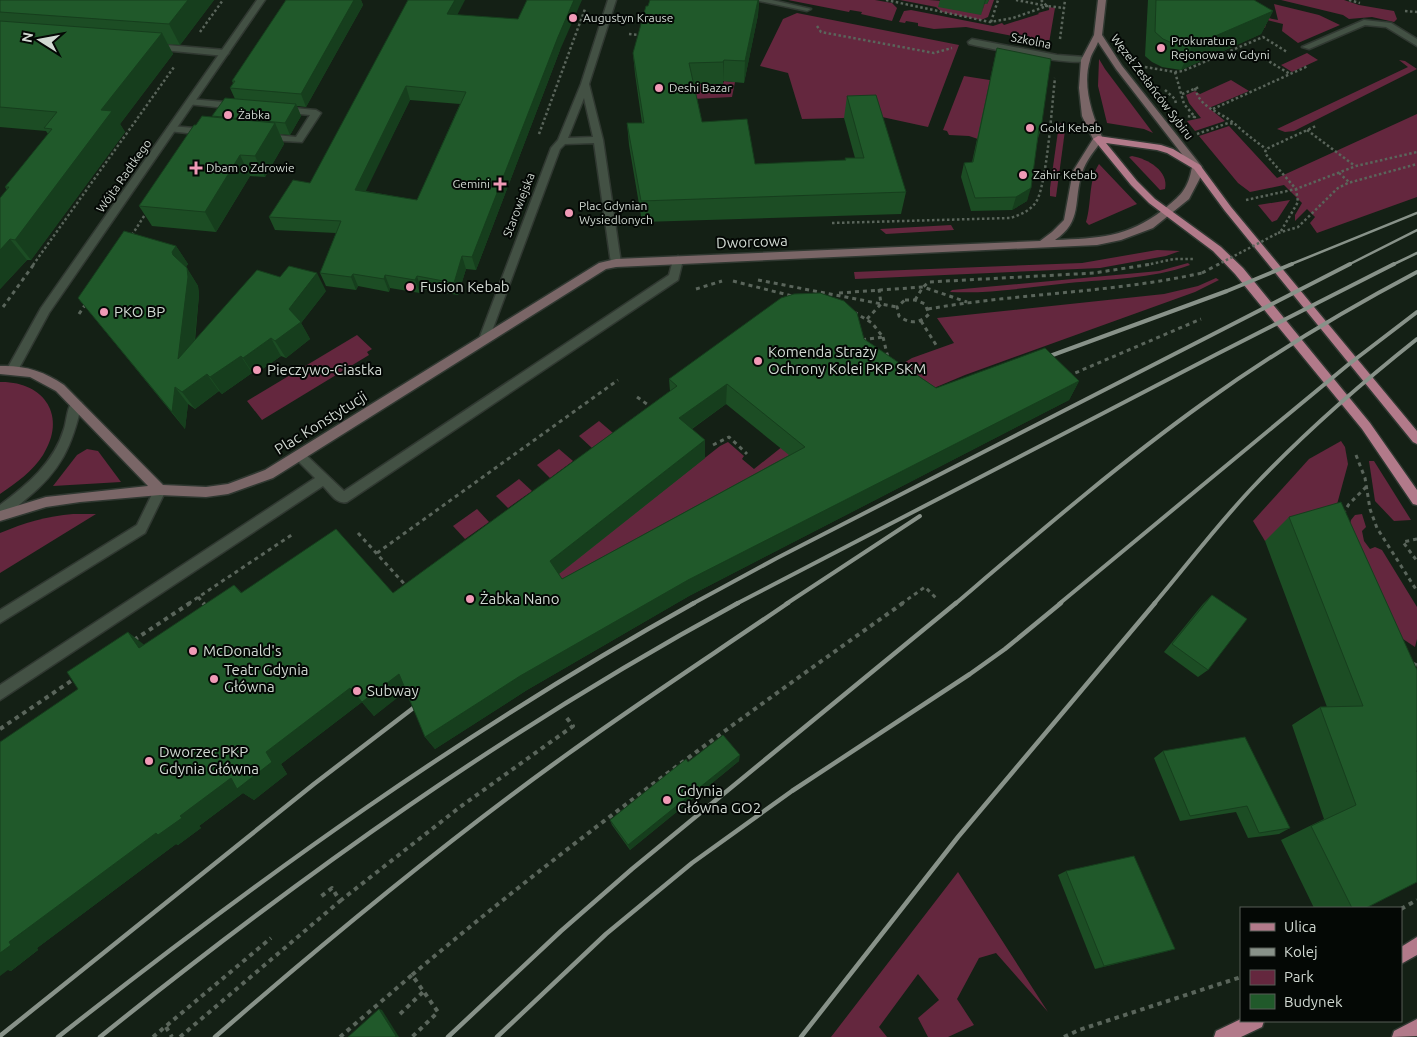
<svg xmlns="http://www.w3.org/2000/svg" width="1417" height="1037" font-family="Ubuntu,sans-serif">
<rect width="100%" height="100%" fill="#142015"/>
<g fill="#64273e">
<polygon points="788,0 875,0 892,3 897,8 892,21 861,14 862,12 850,10 849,12"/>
<polygon points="900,0 929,0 984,4 987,4 989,0 994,0 988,17 981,20 942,12 936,7"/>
<polygon points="1281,0 1344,0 1359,5 1394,11 1397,19 1394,22 1372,17 1349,19 1343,15"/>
<polygon points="1274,4 1319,15 1340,25 1298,43 1282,31 1283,24 1267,20 1265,28 1248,17 1210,7 1278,20"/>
<polygon points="1049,7 1055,8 1049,43 966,27 934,29 918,26 918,23 906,21 905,23 899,22 904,11 911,10 993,26 1002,23 1004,25 1039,14 1038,13 1049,10"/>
<polygon points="797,13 959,45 928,127 882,117 802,119 788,73 760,66 783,19"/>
<polygon points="1307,53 1318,60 1292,72 1281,65"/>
<polygon points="1099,59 1105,69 1153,133 1144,129 1107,123 1098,86"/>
<polygon points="1399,60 1405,61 1417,69 1294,131 1285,132 1277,129 1408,67"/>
<polygon points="964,76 1015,84 978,139 969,136 949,135 947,131 943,130"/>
<polygon points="1231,80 1249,91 1209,108 1225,121 1195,131 1187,121 1201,118 1189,103 1186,95 1195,91 1200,94"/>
<polygon points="724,81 735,82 732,97 693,99 694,84 723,84"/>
<polygon points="1417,114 1417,197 1317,233 1310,223 1315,217 1307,209 1295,221 1295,215 1302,203 1284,185 1250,192 1238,183 1199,136 1229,126 1277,178"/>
<polygon points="1062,123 1066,123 1056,197 1050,196 1050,188 1059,124"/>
<path d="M1132,156C1148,159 1169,171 1165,189L1160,190L1129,157Z"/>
<path d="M1099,164L1137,204L1089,225L1086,222C1092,203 1088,181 1099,164Z"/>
<polygon points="1290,200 1277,220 1272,222 1258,205"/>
<polygon points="951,225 954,230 886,234 880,229"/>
<polygon points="1157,250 1180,251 1166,256 1100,268 855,279 854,272 1082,263"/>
<path d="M1188,263L1190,265C1152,279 1109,279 1069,283C1030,287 990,294 950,292L952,290L1159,271Z"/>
<polygon points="1216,278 1219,280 1195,292 965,375 891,406 894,383 908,368 902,364 912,358 954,343 937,318 1164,294 1198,286"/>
<polygon points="357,335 372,349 367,352 369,355 262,420 247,401"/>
<path d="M0,382C44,381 68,416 43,455C33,471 16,483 0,494Z"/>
<polygon points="817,419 831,435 477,637 720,446 728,442 744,456 742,459 754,469"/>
<polygon points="599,421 613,433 592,448 579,436"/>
<polygon points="1341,441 1345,447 1348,464 1336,508 1315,526 1265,541 1253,521 1309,459"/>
<polygon points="87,449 98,451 121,482 53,486 77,455"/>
<polygon points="559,449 573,461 550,478 537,465"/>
<polygon points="1369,461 1374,461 1411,520 1394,521 1375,501"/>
<polygon points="519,479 532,491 508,508 496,496"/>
<polygon points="477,509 489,522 465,539 453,526"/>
<path d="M73,514H96L0,573V533C24,523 47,516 73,514Z"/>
<polygon points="1362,514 1366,527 1362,531 1364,541 1370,549 1375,547 1382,550 1417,607 1417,639 1415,647 1400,637 1345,544 1351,520 1355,515"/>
<polygon points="958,872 1048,1012 996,953 979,958 957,999 974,1025 948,1037 928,1037 918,1018 939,1000 918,974 879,1027 887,1037 831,1037"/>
</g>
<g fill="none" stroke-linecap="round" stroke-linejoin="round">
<defs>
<g id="service">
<polygon points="1364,20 1391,23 1417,39 1417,46 1386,27 1365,25 1309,49 1302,47"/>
<polygon points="155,44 225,50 229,53 225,56 152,49 152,45"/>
<polygon points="190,99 236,103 240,106 236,109 187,104 186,102"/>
<polygon points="283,107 316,110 321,113 302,142 266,140 261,137 266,134 296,137 310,115 280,112 280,108"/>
<polygon points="171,126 206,129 211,132 206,135 168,131 168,127"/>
<path d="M678,256L683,260L678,280L347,502C337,505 330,493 323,486L0,700V685L315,478L296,459L294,456L296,453H304L344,491L669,275L673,260Z"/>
<polygon points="160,485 164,486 166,490 145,533 0,623 0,610 137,525 156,486"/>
</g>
<g id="minor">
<path d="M608,0H616L589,84L603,140L621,263L616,267L611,263L594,143L565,144L560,149L489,339L488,342H480L479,339L551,148L558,140L581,84ZM584,98L593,137L568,138Z"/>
<polygon points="755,0 772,0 811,9 807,11"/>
<path d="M972,39L1057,55L1085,57L1089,60C1079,68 987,48 969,44L968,42Z"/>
</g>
<g id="tertiary">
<polygon points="257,0 265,0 49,313 17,372 9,372 7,369 41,308"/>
<path d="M76,399L82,403C72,446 61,471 26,499C18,506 9,514 0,517V505C27,485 54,463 64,429C67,421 67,402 76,399Z"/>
</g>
<path id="secondary" d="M1098,0H1106L1102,35L1122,66L1202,167L1200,178L1189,199L1153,228L1121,240L1097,245L616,267L606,269L273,478L228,494L206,497L160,495L80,502L46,507L0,521V511L46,497L148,486L56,391L30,377L0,374V366C24,365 44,371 64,385L163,485L206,487L228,484L265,470L599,263L616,259L1040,241L1052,232L1064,220L1073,171L1093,139L1082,116L1079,88L1081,60L1094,35ZM1098,42L1116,69L1192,167C1188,190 1180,196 1163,210C1126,238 1099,238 1055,240C1083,221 1073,201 1082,173C1086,160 1095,150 1103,139C1092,116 1082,85 1090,60C1091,54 1096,48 1098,42Z"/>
<g id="primary">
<polygon points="1098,136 1161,145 1173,149 1200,165 1231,207 1417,431 1417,444 1413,442 1225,211 1194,169 1167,153 1157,150 1106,143 1137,181 1155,199 1221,247 1243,268 1370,423 1417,490 1417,505 1413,504 1362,429 1235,274 1213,251 1149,203 1131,185 1095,141 1093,139"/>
<polygon points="1417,937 1417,955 1401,964 1401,947"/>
<polygon points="1241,1019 1264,1021 1262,1027 1241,1037 1214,1037 1216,1031"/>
<polygon points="1417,1019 1417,1036 1392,1037 1394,1031"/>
</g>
</defs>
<use href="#service" stroke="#303831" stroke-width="3"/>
<use href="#minor" stroke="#303831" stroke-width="3"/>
<use href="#tertiary" stroke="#303831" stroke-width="3"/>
<use href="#secondary" stroke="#303831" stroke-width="3"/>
<use href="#primary" stroke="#303831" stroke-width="3"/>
<g stroke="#5a655b" stroke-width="2.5" stroke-dasharray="2.5 2.5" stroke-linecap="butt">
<polyline points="886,0 990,22 1013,18 1047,6 1016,0"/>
<polyline points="1041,0 1047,6 1064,8"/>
<polyline points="1349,0 1360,3"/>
<polyline points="1405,11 1417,12"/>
<polyline points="991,22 998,0"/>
<polyline points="817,26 821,32 934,53 952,48"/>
<polyline points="200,32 223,0"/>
<polyline points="629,34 640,35"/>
<polyline points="1060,39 1065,0"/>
<polyline points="1265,59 1290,74"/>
<polyline points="1145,67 1175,72 1183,71 1263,37 1287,52"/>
<polyline points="1175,72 1184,104 1195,117 1186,116"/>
<path d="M1195,88C1200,109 1220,111 1235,124C1245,133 1255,141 1266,149"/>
<polyline points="1165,90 1175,99 1176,104"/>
<polyline points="1182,94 1199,87"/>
<polyline points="1213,109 1308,66"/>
<polyline points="1307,130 1355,166"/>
<polyline points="539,134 585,9"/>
<polyline points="1197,134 1228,123 1235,124"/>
<polyline points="1339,173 1349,182"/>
<polyline points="1246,200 1296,189 1356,166 1417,152"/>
<path d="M832,223L1010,218C1020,215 1030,211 1036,202C1047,185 1052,103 1055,78"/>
<polyline points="1281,231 1298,202 1296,189 1268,157 1265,153 1266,149 1316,126"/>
<polyline points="1278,233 1298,227 1338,188 1348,183 1417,164"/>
<polyline points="132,235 146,213"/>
<polyline points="33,265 174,67"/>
<polyline points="1146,265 1174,259 1193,259"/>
</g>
<g stroke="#5a655b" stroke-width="3" stroke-dasharray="4 4" stroke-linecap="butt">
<polyline points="758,280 897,307"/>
<polyline points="733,281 792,296"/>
<polyline points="696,289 722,281"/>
<polyline points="839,293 923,287 967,302"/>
<path d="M905,300H915L925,304L929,314C920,324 909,324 899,316L897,307Z"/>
<polyline points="915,300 923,287 929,282 1094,273 1152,264"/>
<polyline points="3,307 34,264"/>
<path d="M928,309C1019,293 1112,293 1202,273"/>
<polyline points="854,312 872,323 883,337 861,340"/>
<polyline points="79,314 87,302"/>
<polyline points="867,319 881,304 879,289"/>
<polyline points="921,321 938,348"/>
<polyline points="883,337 888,358"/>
<polyline points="1068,376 1201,319"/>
<polyline points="637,397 651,407"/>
<polyline points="713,445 729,437 747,454"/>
<polyline points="1356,455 1365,478 1370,509 1377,528 1417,591"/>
<polyline points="1343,514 1349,504 1366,487"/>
<polyline points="358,533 408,588"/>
<polyline points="1417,539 1403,542 1417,561"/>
<polyline points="377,553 618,380"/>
<polyline points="198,597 204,604"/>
<polyline points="188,604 293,534"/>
<polyline points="901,604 925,587 938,600"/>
</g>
<g stroke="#5a655b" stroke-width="4" stroke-dasharray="4.5 4.5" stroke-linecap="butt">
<polyline points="203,603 207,607"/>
<polyline points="134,640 190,603"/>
<polyline points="1414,667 1417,659"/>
<polyline points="0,729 74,679"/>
<polyline points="340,901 460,807 573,726 566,717"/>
<polyline points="1401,909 1417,900"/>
<path d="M412,975C569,842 735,722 903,603"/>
<polyline points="400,1014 423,992"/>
<polyline points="166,1027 172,1037"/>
<polyline points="153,1037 271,938"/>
<polyline points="180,1037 340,901 332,888 319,898"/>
<polyline points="340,1037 412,975 438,1012 412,1037"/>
<polyline points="1064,1037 1079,1030 1241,977"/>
</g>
<use href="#service" fill="#435144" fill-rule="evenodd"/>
<use href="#minor" fill="#435144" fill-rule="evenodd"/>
<use href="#tertiary" fill="#435144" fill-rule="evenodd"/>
<use href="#secondary" fill="#7a6667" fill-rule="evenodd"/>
<use href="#primary" fill="#b27a8a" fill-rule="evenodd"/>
<g stroke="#889289" stroke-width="2.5">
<polyline points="1289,265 1417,213"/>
<polyline points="1348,265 1417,230"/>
<polyline points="1392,265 1417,253"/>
</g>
<g stroke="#889289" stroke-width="4">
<polyline points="1039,360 1227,291 1292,264"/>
<polyline points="692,604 777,558 1350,264"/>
<polyline points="736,604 1217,354 1394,264"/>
<polyline points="786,604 920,516"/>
<path d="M955,604C1036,535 1117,465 1205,402C1272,354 1343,311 1417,272"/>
<polyline points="1059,604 1349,364 1417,312"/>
<path d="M1154,604C1187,565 1218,524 1253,487C1304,433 1359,385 1417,339"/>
</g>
<g stroke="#889289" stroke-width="4.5">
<polyline points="0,1036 314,784 425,699"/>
<path d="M58,1037C262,876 466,730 694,603"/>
<path d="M100,1037C304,873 508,728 738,603"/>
<path d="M215,1037C329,938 446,841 569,753C641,701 715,653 788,603"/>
<polyline points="448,1037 561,931 632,869 956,603"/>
<polyline points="497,1037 606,934 692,863 792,791 970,674 1005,649 1061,603"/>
<polyline points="801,1037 958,837 1155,603"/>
</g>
<polyline stroke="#5a655b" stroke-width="2.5" stroke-dasharray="2.5 2.5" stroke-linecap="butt" points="1217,265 1278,233"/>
<polyline stroke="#5a655b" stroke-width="3" stroke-dasharray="4 4" stroke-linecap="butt" points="1202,273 1219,264"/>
</g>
<g fill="#1c4d24" fill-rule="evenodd">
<polygon points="0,0 214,0 180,45 168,44 173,54 120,124 125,132 31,260 27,260 0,289 7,190 5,187 48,134 46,131 0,127"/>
<polygon points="286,0 361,0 363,5 306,107 297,106 301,116 290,135 280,134 284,144 265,177 250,176 216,232 152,226 139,206 196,125 213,117 212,116 235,99 230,88 233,83 232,81"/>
<polygon points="650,0 759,0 758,15 744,83 723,81 723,84 694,84 702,122 755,164 845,160 845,158 855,158 844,118 847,96 906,192 901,214 642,222 629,145 627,123 642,123 635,74 633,53"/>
<polygon points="940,0 989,0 987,4 984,4 981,15 938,7"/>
<polygon points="1148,0 1254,0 1273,11 1261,34 1181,70 1162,67 1152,62 1145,56"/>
<path d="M457,15L560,50L476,270L466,269L458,295L421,289L420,293L390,288L389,292L358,286L356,290L326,286L320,273L336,233L275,230L269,217L310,183ZM410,100L460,104L417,200L365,191Z"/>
<polygon points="997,48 1041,129 1038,138 1027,201 1012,210 971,211 961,177 964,163 972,162 994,61"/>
<polygon points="176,246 188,264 186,267 198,286 199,295 195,341 326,291 301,323 310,339 286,358 281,356 254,375 252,373 222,394 219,391 195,409 188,404 185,429 78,298"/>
<path d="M864,339L936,388L1079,381L1069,400L689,596L527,690L435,749L425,737L406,690L374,716L362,702L281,764L287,774L254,800L243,793L199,826L201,828L178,845L176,844L37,948L38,950L11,971L8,970L144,645L234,585L242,593H393L670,391L669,379ZM726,404L789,455L562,579L559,574L705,458L692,429Z"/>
<polygon points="1289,517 1417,670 1417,882 1366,908 1314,908 1281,840 1324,819 1292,725 1320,707 1327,707 1265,541"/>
<polygon points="1212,595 1208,670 1198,677 1164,652 1203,604"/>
<polygon points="1163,751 1290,828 1279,834 1248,838 1236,812 1180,821 1154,758"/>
<polygon points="739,761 630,850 612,825 610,820 688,762"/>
<polygon points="1066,871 1175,949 1095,969 1058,875"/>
</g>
<g fill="#163e1d">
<polygon points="188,0 214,0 180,45 169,24"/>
<polygon points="354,0 361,0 363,5 306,107 301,94"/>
<polygon points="455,0 465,0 451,27 447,14"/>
<polygon points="574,0 582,0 560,50 476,270 472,257 558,37"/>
<polygon points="758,0 759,0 758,15 744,83 745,61"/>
<polygon points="985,0 986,0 981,15"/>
<polygon points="1273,11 1261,34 1181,70 1192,46"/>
<polygon points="162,33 173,54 120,124 125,132 31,260 15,240 101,110"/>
<polygon points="724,60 723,81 723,84 723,62"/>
<polygon points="406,86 410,100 360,203 355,190"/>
<polygon points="296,104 301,116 290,135 285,123"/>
<polygon points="275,123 284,144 265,177 255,156"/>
<polygon points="240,155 250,176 216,232 205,212"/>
<polygon points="1031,188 1027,201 1012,210 1016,197"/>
<polygon points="10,239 27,260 0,289 0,250"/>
<polygon points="176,246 188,264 184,270 173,255 172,252"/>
<polygon points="462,256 466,269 458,295 454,283"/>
<polygon points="187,268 198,286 199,295 191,376 178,359"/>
<polygon points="317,273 326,291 301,323 310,339 286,358 275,341 289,309"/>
<polygon points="353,274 358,286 356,290 351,277"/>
<polygon points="385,275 390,288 389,292 384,279"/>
<polygon points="417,276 421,289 420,293 415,280"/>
<polygon points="271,338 281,356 254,375 243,358"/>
<polygon points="241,356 252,373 222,394 210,377"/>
<polygon points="207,374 219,391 195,409 182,392"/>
<polygon points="1079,381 1069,400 689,596 527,690 435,749 425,737 520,676 688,580"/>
<polygon points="727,384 726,404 680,437 679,418"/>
<polygon points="175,387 188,404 185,429 172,412"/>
<polygon points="705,440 705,458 555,577 550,561"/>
<polygon points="128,632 147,647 139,648"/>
<polygon points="399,674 410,688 374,716 362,702"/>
<polygon points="350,688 362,702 281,764 287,774 254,800 243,793 199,826 201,828 178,845 176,844 37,948 38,950 11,971 8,970 0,976 0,953 9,942 266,752"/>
<polygon points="740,755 739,761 630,850 628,845"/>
<polygon points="1175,949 1165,952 1095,969 1104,966"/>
<polygon points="379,1009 382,1010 399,1037 395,1037"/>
</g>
<g fill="#20592a" stroke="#163e1d" fill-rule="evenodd">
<polygon points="0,0 188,0 169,24 0,12"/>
<polygon points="286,0 354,0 301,94 230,88 235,81 232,81"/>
<path d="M408,0H455L447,14L518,19L527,0H574L558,37L472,257L462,256L454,283L417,276L415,280L385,275L384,279L353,274L351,277L320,273L341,221L269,217L293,180L310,183ZM406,86L466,92L417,200L355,190Z"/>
<polygon points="650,0 758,0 745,61 724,60 723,62 689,63 702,122 747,119 755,164 846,160 845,158 864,158 847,96 876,95 906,192 641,201 627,123 644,123 633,53 646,6 648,6"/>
<polygon points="1156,0 1254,0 1273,11 1192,46 1172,43 1163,39 1155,32"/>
<polygon points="0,21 162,33 101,110 112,111 15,240 10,239 0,250 0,198 9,187 5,187 52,129 44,128 57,112 0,107"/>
<polygon points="997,48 1051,59 1041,129 1039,128 1031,188 1016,197 975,198 964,163 973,162"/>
<polygon points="225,98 296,104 285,123 212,116"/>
<polygon points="202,116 275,123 255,156 240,155 205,212 139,206 194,125 196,125"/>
<polygon points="124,231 176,246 172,252 173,255 187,268 188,277 178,359 257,270 280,277 289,266 317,273 289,309 301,322 275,341 271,338 243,358 241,356 210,377 207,374 182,392 175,387 172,412 78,298"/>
<path d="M820,293L844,301L857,313L864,339L936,388L1045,348L1079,381L688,580L520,676L425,737L399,674L362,702L350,688L266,752L272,762L237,789L231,778L180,816L182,818L158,835L156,833L9,942L11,945L0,953V742L78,689L67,672L128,632L139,648L234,585L241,593L336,529L393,593L677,386L669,379L781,298L794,294ZM727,384L805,447L562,579L550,561L705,440L679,418Z"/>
<polygon points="1341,502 1417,670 1417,771 1416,771 1417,772 1417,882 1366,908 1352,908 1311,826 1356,805 1320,707 1363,706 1289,517"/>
<polygon points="1212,595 1247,619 1208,670 1172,644"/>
<polygon points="723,735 740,755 628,845 610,820 686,759 688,762"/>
<polygon points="1245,737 1290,828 1259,833 1247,806 1190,816 1163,751"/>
<polygon points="1134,856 1175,949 1104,966 1066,871"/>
<polygon points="379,1009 396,1036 395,1037 348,1037"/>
</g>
<g fill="#f09ab6" stroke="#040805" stroke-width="2">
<circle cx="573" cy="18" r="5"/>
<circle cx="1161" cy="48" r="5"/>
<circle cx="659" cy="88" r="5"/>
<circle cx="228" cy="115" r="5"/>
<circle cx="1030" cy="128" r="5"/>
<path d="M193.5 160.5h5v5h5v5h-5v5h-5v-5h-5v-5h5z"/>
<circle cx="1023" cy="175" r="5"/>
<path d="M497.5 176.5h5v5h5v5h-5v5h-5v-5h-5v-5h5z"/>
<circle cx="569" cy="213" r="5"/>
<circle cx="410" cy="287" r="5"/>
<circle cx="104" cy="312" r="5"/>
<circle cx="758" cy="361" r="5"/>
<circle cx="257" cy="370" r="5"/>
<circle cx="470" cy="599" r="5"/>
<circle cx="193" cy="651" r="5"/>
<circle cx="214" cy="679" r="5"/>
<circle cx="357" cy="691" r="5"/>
<circle cx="149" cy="761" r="5"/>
<circle cx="667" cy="800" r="5"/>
</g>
<g text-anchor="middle" stroke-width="4" stroke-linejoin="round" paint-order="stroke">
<g font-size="12" fill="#d1d9d2" stroke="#040805" text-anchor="start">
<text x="583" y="22">Augustyn Krause</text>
<text x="1171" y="45">Prokuratura<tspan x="1171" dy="14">Rejonowa w Gdyni</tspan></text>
<text x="669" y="92">Deshi Bazar</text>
<text x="238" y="119">Żabka</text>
<text x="1040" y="132">Gold Kebab</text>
<text x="206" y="172">Dbam o Zdrowie</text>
<text x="1033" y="179">Zahir Kebab</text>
<text x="490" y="188" text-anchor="end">Gemini</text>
<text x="579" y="210">Plac Gdynian<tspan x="579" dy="14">Wysiedlonych</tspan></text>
</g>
<g font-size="12" fill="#d1d9d2" stroke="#040805">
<text transform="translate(1031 41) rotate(11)" y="4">Szkolna</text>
<text transform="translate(1152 87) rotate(53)" y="4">Węzeł Zesłańców Sybiru</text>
<text transform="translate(124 176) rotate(-55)" y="4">Wójta Radtkego</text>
<text transform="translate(519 205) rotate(-69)" y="4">Starowiejska</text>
</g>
<g font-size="15" fill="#d1d9d2" stroke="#040805">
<text transform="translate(752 242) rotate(-2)" y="5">Dworcowa</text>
<text transform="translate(321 423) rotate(-32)" y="5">Plac Konstytucji</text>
</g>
<g font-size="15" fill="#d1d9d2" stroke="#040805" text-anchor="start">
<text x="420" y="292">Fusion Kebab</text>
<text x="114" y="317">PKO BP</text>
<text x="768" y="357">Komenda Straży<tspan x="768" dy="17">Ochrony Kolei PKP SKM</tspan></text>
<text x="267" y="375">Pieczywo-Ciastka</text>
<text x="480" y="604">Żabka Nano</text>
<text x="203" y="656">McDonald's</text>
<text x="224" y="675">Teatr Gdynia<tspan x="224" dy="17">Główna</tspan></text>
<text x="367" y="696">Subway</text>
<text x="159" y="757">Dworzec PKP<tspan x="159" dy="17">Gdynia Główna</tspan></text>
<text x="677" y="796">Gdynia<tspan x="677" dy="17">Główna GO2</tspan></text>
</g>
</g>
<rect x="1240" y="907" width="162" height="115" fill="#040805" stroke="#565c57"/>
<rect x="1250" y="923" width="25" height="8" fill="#b27a8a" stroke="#565c57"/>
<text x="1284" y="932" font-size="15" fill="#d1d9d2">Ulica</text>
<rect x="1250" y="948" width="25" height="8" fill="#889289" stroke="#565c57"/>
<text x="1284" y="957" font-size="15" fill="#d1d9d2">Kolej</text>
<rect x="1250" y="970" width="25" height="15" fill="#64273e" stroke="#565c57"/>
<text x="1284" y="982" font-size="15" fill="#d1d9d2">Park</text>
<rect x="1250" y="994" width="25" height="15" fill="#20592a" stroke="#565c57"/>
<text x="1284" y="1007" font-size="15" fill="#d1d9d2">Budynek</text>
<g transform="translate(40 40) rotate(281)" stroke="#040805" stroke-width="4" paint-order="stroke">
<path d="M0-4L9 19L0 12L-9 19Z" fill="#d1d9d2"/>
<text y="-8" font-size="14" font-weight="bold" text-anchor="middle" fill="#d1d9d2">N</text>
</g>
</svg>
